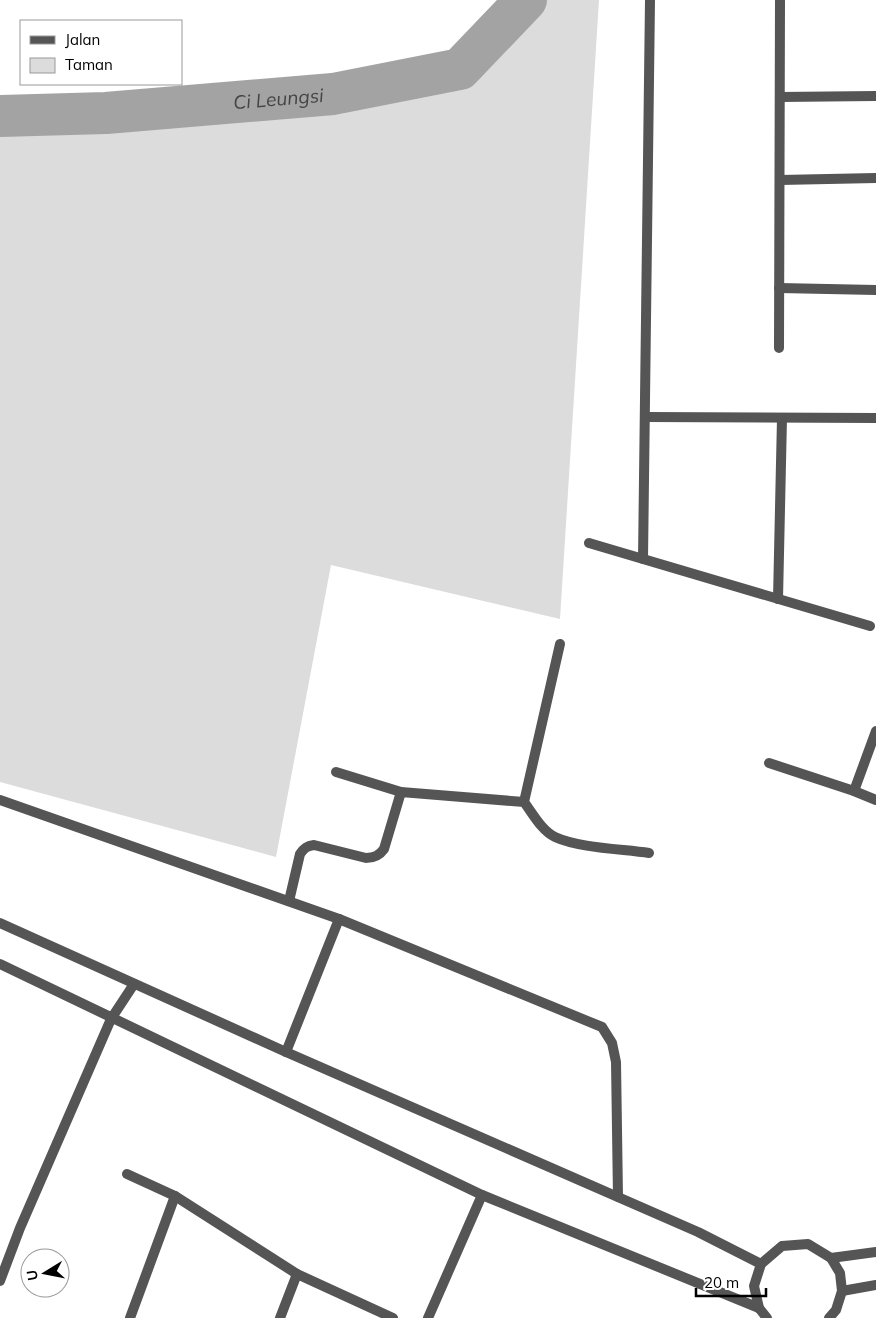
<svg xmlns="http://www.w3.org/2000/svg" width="876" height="1318" font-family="Mulish,sans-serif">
<rect width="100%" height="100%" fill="#fff"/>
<polygon fill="#dcdcdc" points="526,0 599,0 560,619 331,565 276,857 0,782 0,115 190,107 333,94 460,69"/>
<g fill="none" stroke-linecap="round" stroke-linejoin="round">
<path stroke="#a3a3a3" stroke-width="42" id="s1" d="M0,116L106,113L333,94L460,69L526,0"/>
<g stroke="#555" stroke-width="10">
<polyline points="780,97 876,96"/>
<polyline points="780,180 876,178"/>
<polyline points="779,288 876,290"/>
<polyline points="779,348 780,0"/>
<polyline points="645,417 876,418"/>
<polyline points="589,543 870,626"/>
<polyline points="643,559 650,0"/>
<polyline points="778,599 782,418"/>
<polyline points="769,763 854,791 876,800"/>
<polyline points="336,772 401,792"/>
<polyline points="854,791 876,731"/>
<polyline points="0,800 339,919 602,1027 612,1043 616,1062 618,1197"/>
<polyline points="524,802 560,644"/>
<path d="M289,901L300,854C304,848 307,846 314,845L366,858C374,858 379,856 384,849L401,792L524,802C533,814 542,831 555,837C579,848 622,849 649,853"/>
<polyline points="0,923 286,1052 698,1232 761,1264"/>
<polyline points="0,964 482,1195 759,1308"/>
<polyline points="286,1052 339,919"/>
<polyline points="127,1174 175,1196 297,1274 393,1318"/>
<polyline points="831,1258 876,1252"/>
<polyline points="0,1281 20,1228 111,1019 134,984"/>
<polyline points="842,1291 876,1285"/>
<polyline points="130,1318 175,1196"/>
<polyline points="280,1318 297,1274"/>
<polyline points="428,1318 482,1195"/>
<polyline points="767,1318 759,1308 754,1286 761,1264 782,1246 808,1244 831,1258 840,1273 842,1291 836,1310 829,1318"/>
</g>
</g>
<g text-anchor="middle" stroke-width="5" stroke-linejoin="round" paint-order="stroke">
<g font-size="19" font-style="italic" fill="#444" stroke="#fff">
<text dy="7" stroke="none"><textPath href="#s1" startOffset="279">Ci Leungsi</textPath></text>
</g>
</g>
<rect x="20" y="20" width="162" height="65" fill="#ffffff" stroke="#999999"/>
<rect x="30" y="36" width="25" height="8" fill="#555555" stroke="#999999"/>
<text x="65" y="45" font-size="15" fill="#000000">Jalan</text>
<rect x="30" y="58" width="25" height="15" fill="#dcdcdc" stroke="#999999"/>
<text x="65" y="70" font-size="15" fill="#000000">Taman</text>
<g transform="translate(45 1273) rotate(260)"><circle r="24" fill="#ffffff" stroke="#999999"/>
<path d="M0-4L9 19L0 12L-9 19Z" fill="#000000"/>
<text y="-8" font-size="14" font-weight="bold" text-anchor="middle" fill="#000000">U</text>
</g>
<path d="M696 1288v8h70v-8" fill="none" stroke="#000000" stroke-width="2.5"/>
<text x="704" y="1288" font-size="15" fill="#000000" stroke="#ffffff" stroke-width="4" paint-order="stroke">20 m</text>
</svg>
